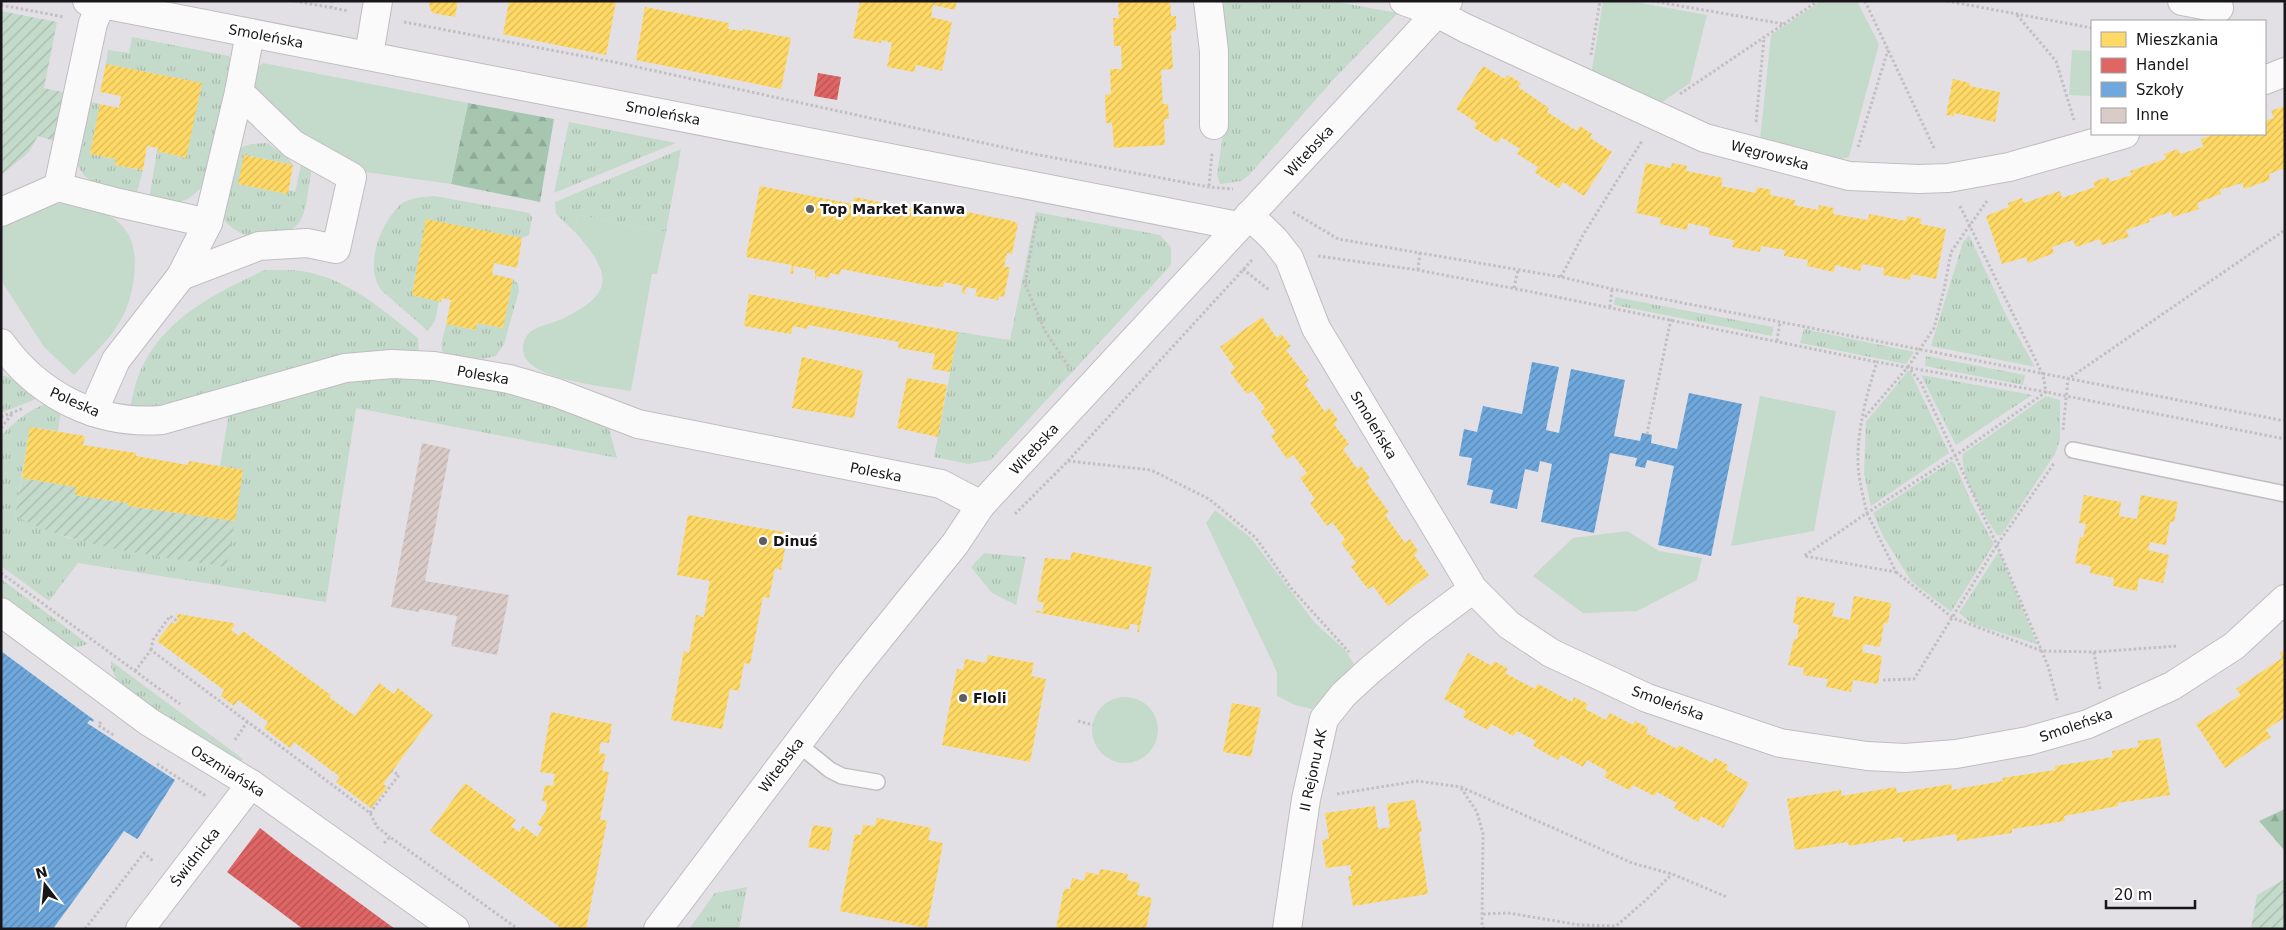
<svg xmlns="http://www.w3.org/2000/svg" width="2286" height="930" font-family="'DejaVu Sans',sans-serif">
<defs>
<pattern id="grass-tufts" width="24" height="20" patternUnits="userSpaceOnUse" patternTransform="scale(1.25)"><rect width="24" height="20" fill="#c4daca"/><path d="M3 7l-1-3M5 7V3M7 7l1-3M15 17l-1-3M17 17v-4M19 17l1-3" fill="none" stroke="#a8baad"/></pattern>
<pattern id="forest-firs" width="22" height="20" patternUnits="userSpaceOnUse" patternTransform="scale(1.25)"><rect width="22" height="20" fill="#a7c6b0"/><path d="M5 1l3.5 6h-7zM16 11l3.5 6h-7z" fill="#8fa997"/></pattern>
<pattern id="garden-furrows" width="10" height="10" patternUnits="userSpaceOnUse" patternTransform="scale(1.25)"><rect width="10" height="10" fill="#c4daca"/><path d="M-1 1l2-2M0 10L10 0M9 11l2-2" fill="none" stroke="#a8baad"/></pattern>
<pattern id="homes-hatch" width="6" height="6" patternUnits="userSpaceOnUse" patternTransform="scale(1.25)"><rect width="6" height="6" fill="#ffd966"/><path d="M-1 1l2-2M0 6l6-6M5 7l2-2" fill="none" stroke="#daba58"/></pattern>
<pattern id="shops-hatch" width="6" height="6" patternUnits="userSpaceOnUse" patternTransform="scale(1.25)"><rect width="6" height="6" fill="#e06666"/><path d="M-1 1l2-2M0 6l6-6M5 7l2-2" fill="none" stroke="#b55353"/></pattern>
<pattern id="schools-hatch" width="6" height="6" patternUnits="userSpaceOnUse" patternTransform="scale(1.25)"><rect width="6" height="6" fill="#6fa8dc"/><path d="M-1 1l2-2M0 6l6-6M5 7l2-2" fill="none" stroke="#5a88b2"/></pattern>
<pattern id="building-hatch" width="6" height="6" patternUnits="userSpaceOnUse" patternTransform="scale(1.25)"><rect width="6" height="6" fill="#d9cbc7"/><path d="M-1 1l2-2M0 6l6-6M5 7l2-2" fill="none" stroke="#baaeaa"/></pattern>
</defs>
<rect width="100%" height="100%" fill="#e3e0e5"/>
<g fill="url(#grass-tufts)">
<polygon points="1226,1 1331,1 1398,13 1333,80 1249,175 1241,181 1220,184 1217,175 1226,113 1222,7"/>
<polygon points="132,37 229,56 233,65 206,184 188,199 175,203 149,199 157,151 185,158 202,83 106,64 108,50 129,53"/>
<path d="M91,102L100,104L90,154L116,159L115,165L143,170L136,196C115,190 87,188 78,165Z"/>
<polygon points="569,122 676,143 554,193"/>
<path d="M267,143L287,157L293,165L245,155L239,184L287,194L289,190L295,192L301,165L312,168C309,182 307,211 300,221C285,243 248,242 230,226C226,223 223,218 220,214L237,149L251,144Z"/>
<polygon points="681,149 666,232 578,215 575,232 556,214 555,202"/>
<path d="M434,196L530,213L532,218L529,235L522,238L426,220L412,295L439,301L435,321L428,331L381,290C364,265 380,224 400,205C409,197 424,197 434,196Z"/>
<polygon points="1036,212 1160,235 1171,247 1171,265 991,460 969,464 934,457 958,332 1010,340"/>
<polygon points="1969,235 2005,313 2035,367 1931,346 1963,242"/>
<path d="M265,270C278,271 294,269 307,272C351,281 384,311 418,338L419,355L159,410L130,407C133,397 134,387 138,377C158,321 215,293 265,270Z"/>
<path d="M513,279L518,284L519,291L504,344L496,356C484,359 451,365 443,352C439,344 445,332 446,324L475,330L477,323L503,328Z"/>
<polygon points="1615,297 1773,327 1772,336 1614,305"/>
<polygon points="1804,329 1914,352 1906,364 1800,343"/>
<polygon points="1926,356 2025,375 2023,385 1925,366"/>
<polygon points="1908,371 1911,373 1949,453 1871,506 1864,473 1866,422"/>
<path d="M422,373L519,390L608,425L617,458L356,408L326,602L78,563L49,601L1,566V436C15,421 29,410 48,403L61,410L58,431L30,427L15,516L68,538L226,567L243,470L220,466L229,412L326,381Z"/>
<polygon points="1,375 16,379 41,397 1,413"/>
<polygon points="1921,375 2032,395 1956,445"/>
<path d="M2046,396L2060,400V440L2055,454L2001,535H1997C1985,516 1959,477 1963,454Z"/>
<polygon points="1952,461 1955,464 1971,502 1994,544 1951,612 1911,581 1883,536 1873,513"/>
<polygon points="1999,551 2037,644 1973,624 1959,613"/>
<polygon points="984,553 1026,557 1016,605 992,593 971,567"/>
<polygon points="1,579 88,644 78,647 66,645 1,596"/>
<polygon points="111,661 243,759 241,761 171,720 118,683 111,667"/>
<polygon points="747,887 739,929 689,929 715,893"/>
</g>
<g fill="url(#forest-firs)">
<polygon points="468,103 554,119 540,202 451,184"/>
<polygon points="2285,809 2285,851 2259,821"/>
</g>
<g fill="#c4daca">
<polygon points="1603,1 1630,1 1707,15 1690,83 1658,105 1591,76"/>
<polygon points="1821,1 1857,1 1879,44 1849,157 1834,161 1760,140 1771,35"/>
<polygon points="2072,50 2092,51 2092,96 2069,95"/>
<polygon points="263,63 468,103 451,184 358,171 298,134 248,80 252,72"/>
<path d="M68,202C114,212 140,226 134,277C132,293 128,309 119,323C108,342 88,359 74,375L44,347L1,280V226L27,210Z"/>
<path d="M578,215L666,232L657,274H652L631,391C608,386 519,380 523,347C524,339 527,333 535,329C542,325 552,323 560,320C615,294 613,275 575,232Z"/>
<polygon points="1760,396 1836,411 1814,531 1731,546"/>
<polygon points="1215,510 1250,537 1315,623 1345,650 1354,664 1312,709 1295,705 1277,696 1277,672 1206,523"/>
<polygon points="1627,531 1659,551 1702,558 1697,580 1637,611 1583,613 1533,576 1573,538"/>
<circle cx="1125" cy="730" r="33"/>
</g>
<g fill="url(#garden-furrows)">
<polygon points="1,11 57,22 44,88 66,93 58,142 38,136 28,153 1,175"/>
<path d="M22,478L76,487L75,495L128,503V506L235,521L226,567C155,555 80,549 15,516Z"/>
<polygon points="2285,879 2285,929 2251,929 2257,895"/>
</g>
<g fill="url(#homes-hatch)">
<polygon points="429,1 458,1 455,17 433,13 430,9"/>
<polygon points="509,1 616,2 606,55 503,34"/>
<polygon points="860,1 957,1 955,10 933,5 931,17 952,22 942,71 916,65 914,72 887,67 892,43 881,40 881,43 853,38"/>
<polygon points="1118,1 1170,1 1171,16 1176,16 1176,30 1171,31 1173,69 1161,70 1163,104 1168,104 1169,119 1164,119 1165,145 1114,148 1112,123 1106,123 1105,95 1111,94 1110,69 1122,69 1121,46 1114,46 1113,18 1119,18"/>
<polygon points="645,7 729,23 728,29 743,31 743,29 791,38 781,89 636,60"/>
<polygon points="106,64 202,83 186,158 157,151 158,148 147,146 143,170 115,165 116,159 90,154 100,104 119,108 121,96 100,92"/>
<polygon points="1483,66 1505,79 1508,75 1521,83 1518,87 1549,108 1547,112 1577,131 1580,126 1592,134 1590,138 1612,152 1584,196 1563,182 1559,188 1535,173 1538,167 1517,154 1520,149 1501,137 1498,143 1474,128 1477,123 1456,109"/>
<polygon points="1953,79 1970,83 1969,86 2000,92 1995,122 1954,113 1954,116 1946,115"/>
<polygon points="2285,106 2285,168 2269,174 2270,180 2244,189 2242,183 2220,190 2221,194 2197,203 2199,209 2173,217 2171,212 2149,219 2150,222 2126,230 2129,237 2102,245 2100,239 2076,247 2073,240 2052,247 2054,253 2028,263 2026,257 2002,264 1986,216 2009,207 2008,203 2022,198 2024,203 2060,191 2062,198 2095,187 2093,182 2108,177 2110,182 2132,175 2130,171 2166,159 2164,154 2178,149 2180,154 2203,147 2201,139 2215,134 2265,134 2265,121 2274,118 2271,111"/>
<polygon points="244,155 293,165 288,194 238,184"/>
<polygon points="1646,163 1671,168 1672,163 1687,166 1686,171 1723,178 1721,186 1756,193 1757,187 1771,190 1770,195 1795,200 1794,205 1818,210 1819,205 1834,208 1833,214 1868,220 1869,214 1906,221 1907,216 1922,219 1920,224 1946,229 1936,279 1911,274 1910,280 1883,275 1884,268 1862,264 1860,271 1835,265 1834,272 1807,266 1808,260 1784,256 1785,250 1761,246 1760,252 1732,247 1734,240 1709,235 1710,228 1688,223 1687,230 1660,224 1661,218 1636,213"/>
<polygon points="760,186 853,204 854,197 919,210 920,203 1013,221 1018,224 1012,254 1007,253 1004,267 1010,267 1004,297 999,296 998,300 975,296 977,289 966,287 965,294 962,293 963,286 944,282 943,287 931,286 841,269 840,275 830,273 829,278 817,276 815,280 815,270 794,266 793,274 790,273 792,265 746,257"/>
<polygon points="426,219 522,238 517,268 494,263 492,274 513,279 503,328 477,323 476,330 446,324 451,300 442,298 441,302 412,295"/>
<polygon points="749,294 958,332 950,372 932,369 935,354 898,348 899,342 808,325 807,329 793,326 791,334 744,326"/>
<polygon points="1262,317 1277,338 1281,334 1291,346 1286,350 1309,380 1305,384 1325,412 1329,408 1338,420 1334,424 1349,444 1343,449 1357,469 1361,466 1370,478 1366,481 1389,512 1385,515 1405,543 1410,539 1418,551 1414,555 1429,575 1388,606 1373,586 1368,589 1351,567 1356,563 1341,543 1345,539 1332,522 1327,526 1310,503 1315,499 1300,478 1307,473 1293,455 1287,459 1271,436 1276,432 1261,412 1265,408 1252,391 1247,394 1230,372 1235,368 1220,347"/>
<polygon points="802,357 863,371 854,418 792,408"/>
<polygon points="907,378 947,385 938,437 897,428"/>
<polygon points="30,427 85,436 83,445 136,453 136,456 188,465 189,461 243,470 235,521 128,506 128,503 75,495 76,487 22,478"/>
<polygon points="2084,495 2121,502 2119,516 2137,519 2141,495 2178,502 2174,522 2170,522 2166,545 2150,542 2148,550 2169,555 2163,583 2139,578 2137,591 2113,586 2114,578 2090,573 2091,566 2075,563 2080,537 2083,538 2086,524 2079,523"/>
<polygon points="688,515 788,533 781,570 775,568 769,598 763,597 750,664 744,663 739,691 730,689 722,729 671,720 684,651 689,653 696,615 704,617 710,581 677,575"/>
<polygon points="1072,552 1152,567 1139,632 1137,632 1138,625 1130,624 1129,630 1035,612 1035,610 1042,612 1044,603 1037,601 1045,558 1070,560"/>
<polygon points="1797,596 1835,603 1832,616 1850,620 1854,596 1891,603 1888,623 1884,623 1880,647 1864,644 1862,652 1882,656 1878,684 1853,680 1851,692 1826,687 1828,679 1803,675 1804,668 1788,665 1794,639 1797,639 1799,625 1793,623"/>
<polygon points="178,614 233,623 235,625 231,630 239,636 243,631 331,695 329,697 355,716 379,683 394,694 398,688 433,715 383,784 387,787 371,808 336,782 340,777 294,742 290,748 264,728 268,722 238,700 234,706 221,696 224,690 157,641 172,622 175,624 179,619 176,616"/>
<polygon points="2285,650 2285,717 2266,730 2271,737 2225,768 2196,724 2241,695 2236,689 2282,658 2280,653"/>
<polygon points="1468,653 1492,666 1494,661 1508,669 1505,673 1535,689 1538,684 1572,702 1574,697 1588,704 1585,709 1606,720 1610,713 1633,725 1635,721 1648,728 1646,733 1677,749 1679,745 1712,763 1715,758 1728,765 1726,770 1749,783 1723,828 1701,816 1698,822 1674,808 1677,803 1657,792 1654,796 1633,785 1629,790 1604,777 1607,771 1587,760 1583,767 1561,755 1558,760 1533,746 1536,741 1517,731 1513,736 1491,724 1488,730 1463,717 1466,711 1444,699"/>
<polygon points="988,655 1034,663 1031,676 1046,679 1030,762 942,745 957,669 963,670 965,659 986,663"/>
<polygon points="1232,703 1261,708 1251,757 1223,752"/>
<polygon points="551,712 612,724 609,743 601,742 599,753 606,754 602,771 609,772 600,819 607,821 586,929 562,929 430,831 465,783 516,820 511,826 519,832 523,826 537,837 543,828 537,824 546,811 547,802 542,801 545,785 553,786 555,774 540,772"/>
<polygon points="2160,738 2170,795 2118,803 2118,806 2064,816 2065,821 2012,829 2012,833 1957,841 1956,834 1903,842 1902,837 1849,846 1848,842 1795,850 1787,799 1841,790 1842,796 1896,787 1897,793 1951,784 1952,790 2003,781 2002,778 2055,770 2055,766 2113,757 2112,751 2139,747 2138,741"/>
<polygon points="1415,800 1418,820 1420,820 1422,832 1419,832 1428,894 1353,906 1348,876 1352,876 1350,865 1326,868 1322,840 1329,839 1325,813 1375,806 1378,829 1390,827 1387,804"/>
<polygon points="877,818 931,828 928,840 943,843 927,928 840,911 855,834 861,835 863,825 875,826"/>
<polygon points="813,825 833,828 829,851 808,847"/>
<polygon points="1100,869 1128,874 1127,880 1140,883 1137,895 1152,898 1146,929 1056,929 1064,889 1070,889 1072,878 1084,881 1086,872 1099,875"/>
</g>
<g fill="url(#shops-hatch)">
<polygon points="818,73 841,77 837,100 814,96"/>
<polygon points="260,828 293,854 395,929 303,929 227,872"/>
</g>
<g fill="url(#schools-hatch)">
<polygon points="1532,362 1559,367 1546,430 1559,433 1571,369 1625,380 1614,436 1640,441 1642,433 1652,435 1651,443 1677,449 1689,393 1742,404 1711,556 1658,545 1674,466 1647,460 1645,468 1635,466 1637,458 1610,453 1594,533 1541,522 1552,464 1540,461 1538,472 1525,469 1517,509 1490,503 1493,490 1467,485 1472,458 1459,456 1464,429 1477,432 1483,406 1522,414"/>
<polygon points="1,651 94,720 93,722 90,720 87,723 175,780 139,837 137,839 124,831 53,929 1,929"/>
</g>
<polygon fill="url(#building-hatch)" points="422,443 450,449 425,581 509,595 497,655 451,646 457,616 419,609 419,612 391,607"/>
<g fill="none" stroke-linecap="round" stroke-linejoin="round">
<defs>
<g id="service">
<polyline points="2073,450 2285,494"/>
<polyline points="797,743 830,770 842,776 877,782"/>
</g>
<g id="minor">
<polyline points="87,1 1238,226"/>
<polyline points="1208,1 1214,51 1214,125"/>
<polyline points="1404,1 1437,13 1465,28 1705,138 1849,176 1919,179 1948,178 2009,167 2125,134"/>
<polyline points="2182,1 2219,8"/>
<polyline points="101,4 93,23 58,187 119,203 208,223"/>
<polyline points="369,55 378,1"/>
<polyline points="2265,80 2285,72"/>
<polyline points="1,212 58,187"/>
<polyline points="1249,215 1274,239 1289,258 1316,328 1473,589 1509,625 1551,653 1647,698 1780,743 1867,756 1905,758 1956,754 2028,741 2088,724 2172,686 2234,646 2285,599"/>
<polyline points="181,276 259,246 307,243 336,249 352,177 293,144 239,92"/>
<path d="M1,343C39,396 97,425 162,420L345,368L392,364L434,366L509,379L557,393L638,424L941,484L981,505"/>
<polyline points="93,412 116,360 181,276 208,223 239,92 250,33"/>
<polyline points="1,612 149,722 251,784 455,929"/>
<polyline points="140,929 251,784"/>
<polyline points="658,929 851,673 955,544 981,505 1448,1"/>
<polyline points="1287,929 1306,799 1324,719 1343,695 1369,671 1417,631 1473,589"/>
</g>
</defs>
<use href="#service" stroke="#c0bdc1" stroke-width="18"/>
<use href="#minor" stroke="#c0bdc1" stroke-width="30"/>
<g stroke="#c1bfc2" stroke-width="3" stroke-dasharray="2.5 2.5" stroke-linecap="butt">
<polyline points="295,1 349,11"/>
<polyline points="1652,1 1784,24"/>
<polyline points="1865,1 1935,150"/>
<polyline points="1947,1 2092,28"/>
<polyline points="1,5 64,17"/>
<polyline points="331,8 332,1"/>
<polyline points="2017,15 2056,61 2074,120"/>
<polyline points="404,22 619,63 1034,154 1209,187 1233,189"/>
<polyline points="1591,55 1600,1"/>
<polyline points="1680,94 1818,1"/>
<polyline points="1756,122 1764,38"/>
<polyline points="1858,147 1888,50"/>
<polyline points="1209,186 1212,153"/>
<path d="M1960,206L2043,375L2046,392L1955,456L1867,513C1863,496 1858,478 1858,460C1857,430 1868,389 1877,362L2046,392L2066,396L2285,439"/>
<polyline points="1293,212 1338,239 1561,277 1612,289 2285,421"/>
<polyline points="1037,216 1025,284 1045,331 1069,367"/>
<polyline points="1318,256 1418,270 1532,292 1877,362"/>
<polyline points="1243,269 1269,290"/>
<polyline points="1418,270 1420,252"/>
<polyline points="1561,277 1583,235 1642,141"/>
<polyline points="1514,288 1518,270"/>
<polyline points="1610,307 1612,289"/>
<polyline points="1777,341 1780,322"/>
<polyline points="1908,367 1934,328 1944,290 1951,252 1987,201"/>
<polyline points="1,417 24,408"/>
<polyline points="1865,417 1908,367 1921,383 1997,545 2048,666 2058,703"/>
<polyline points="1,428 12,414"/>
<polyline points="2063,430 2068,379 2285,230"/>
<polyline points="1647,434 1671,319"/>
<polyline points="1068,461 1151,470 1209,499 1256,538 1291,588 1349,652"/>
<polygon points="1867,513 1896,572 1804,556"/>
<polyline points="1015,514 1068,461 1253,259"/>
<polyline points="1896,572 1953,618 2042,651 2094,652 2178,646"/>
<polyline points="1,573 180,704"/>
<polyline points="151,650 153,640 170,616 177,621"/>
<polyline points="2094,652 2100,689"/>
<polyline points="135,671 151,650 370,813 377,827 390,837"/>
<polyline points="1883,680 1914,679 1997,545 2055,462"/>
<polyline points="1078,721 1093,725"/>
<polyline points="101,722 98,725 115,736"/>
<polyline points="235,740 247,722"/>
<polyline points="157,764 206,796"/>
<polyline points="1461,788 1477,812 1483,834 1482,926 1484,929"/>
<polyline points="1337,794 1417,781 1461,787 1632,863 1672,874 1727,897"/>
<polyline points="370,813 399,775 392,771"/>
<polyline points="384,843 390,837 518,929"/>
<polyline points="1483,914 1508,913 1580,925 1616,926 1646,900 1672,874"/>
<polyline points="85,929 144,853 154,862"/>
</g>
<use href="#service" stroke="#fbfafb" stroke-width="15"/>
<use href="#minor" stroke="#fbfafb" stroke-width="28"/>
</g>
<g fill="#605d61" stroke="#fff" stroke-width="2">
<circle cx="810" cy="209" r="5"/>
<circle cx="763" cy="541" r="5"/>
<circle cx="963" cy="698" r="5"/>
</g>
<g text-anchor="middle" stroke-width="5" stroke-linejoin="round" paint-order="stroke">
<g font-size="14" fill="#19161a" stroke="#fff">
<text transform="translate(266 36) rotate(11)" y="5">Smoleńska</text>
<text transform="translate(663 113) rotate(11)" y="5">Smoleńska</text>
<text transform="translate(1309 151) rotate(-47)" y="5">Witebska</text>
<text transform="translate(1770 155) rotate(15)" y="5">Węgrowska</text>
<text transform="translate(483 375) rotate(10)" y="5">Poleska</text>
<text transform="translate(75 402) rotate(24)" y="5">Poleska</text>
<text transform="translate(1374 425) rotate(59)" y="5">Smoleńska</text>
<text transform="translate(1034 449) rotate(-47)" y="5">Witebska</text>
<text transform="translate(876 472) rotate(11)" y="5">Poleska</text>
<text transform="translate(1668 703) rotate(20)" y="5">Smoleńska</text>
<text transform="translate(2076 725) rotate(-19)" y="5">Smoleńska</text>
<text transform="translate(781 765) rotate(-53)" y="5">Witebska</text>
<text transform="translate(1313 770) rotate(-78)" y="5">II Rejonu AK</text>
<text transform="translate(228 771) rotate(32)" y="5">Oszmiańska</text>
<text transform="translate(195 857) rotate(-52)" y="5">Świdnicka</text>
</g>
<g font-size="14" font-weight="bold" fill="#19161a" stroke="#fff" text-anchor="start">
<text x="820" y="214">Top Market Kanwa</text>
<text x="773" y="546">Dinuś</text>
<text x="973" y="703">Floli</text>
</g>
</g>
<rect width="2286" height="930" fill="none" stroke="#19161a" stroke-width="5"/>
<rect x="2091" y="20" width="175" height="115" fill="#ffffff" stroke="#a3a2a3"/>
<rect x="2101" y="32" width="25" height="15" fill="#ffd966" stroke="#a3a2a3"/>
<text x="2136" y="45" font-size="15" fill="#19161a">Mieszkania</text>
<rect x="2101" y="58" width="25" height="15" fill="#e06666" stroke="#a3a2a3"/>
<text x="2136" y="70" font-size="15" fill="#19161a">Handel</text>
<rect x="2101" y="82" width="25" height="15" fill="#6fa8dc" stroke="#a3a2a3"/>
<text x="2136" y="95" font-size="15" fill="#19161a">Szkoły</text>
<rect x="2101" y="108" width="25" height="15" fill="#d9cbc7" stroke="#a3a2a3"/>
<text x="2136" y="120" font-size="15" fill="#19161a">Inne</text>
<g transform="translate(45 885) rotate(344)" stroke="#ffffff" stroke-width="4" paint-order="stroke">
<path d="M0-4L9 19L0 12L-9 19Z" fill="#19161a"/>
<text y="-8" font-size="14" font-weight="bold" text-anchor="middle" fill="#19161a">N</text>
</g>
<path d="M2106 900v8h89v-8" fill="none" stroke="#19161a" stroke-width="2.5"/>
<text x="2114" y="900" font-size="15" fill="#19161a" stroke="#ffffff" stroke-width="4" paint-order="stroke">20 m</text>
</svg>
